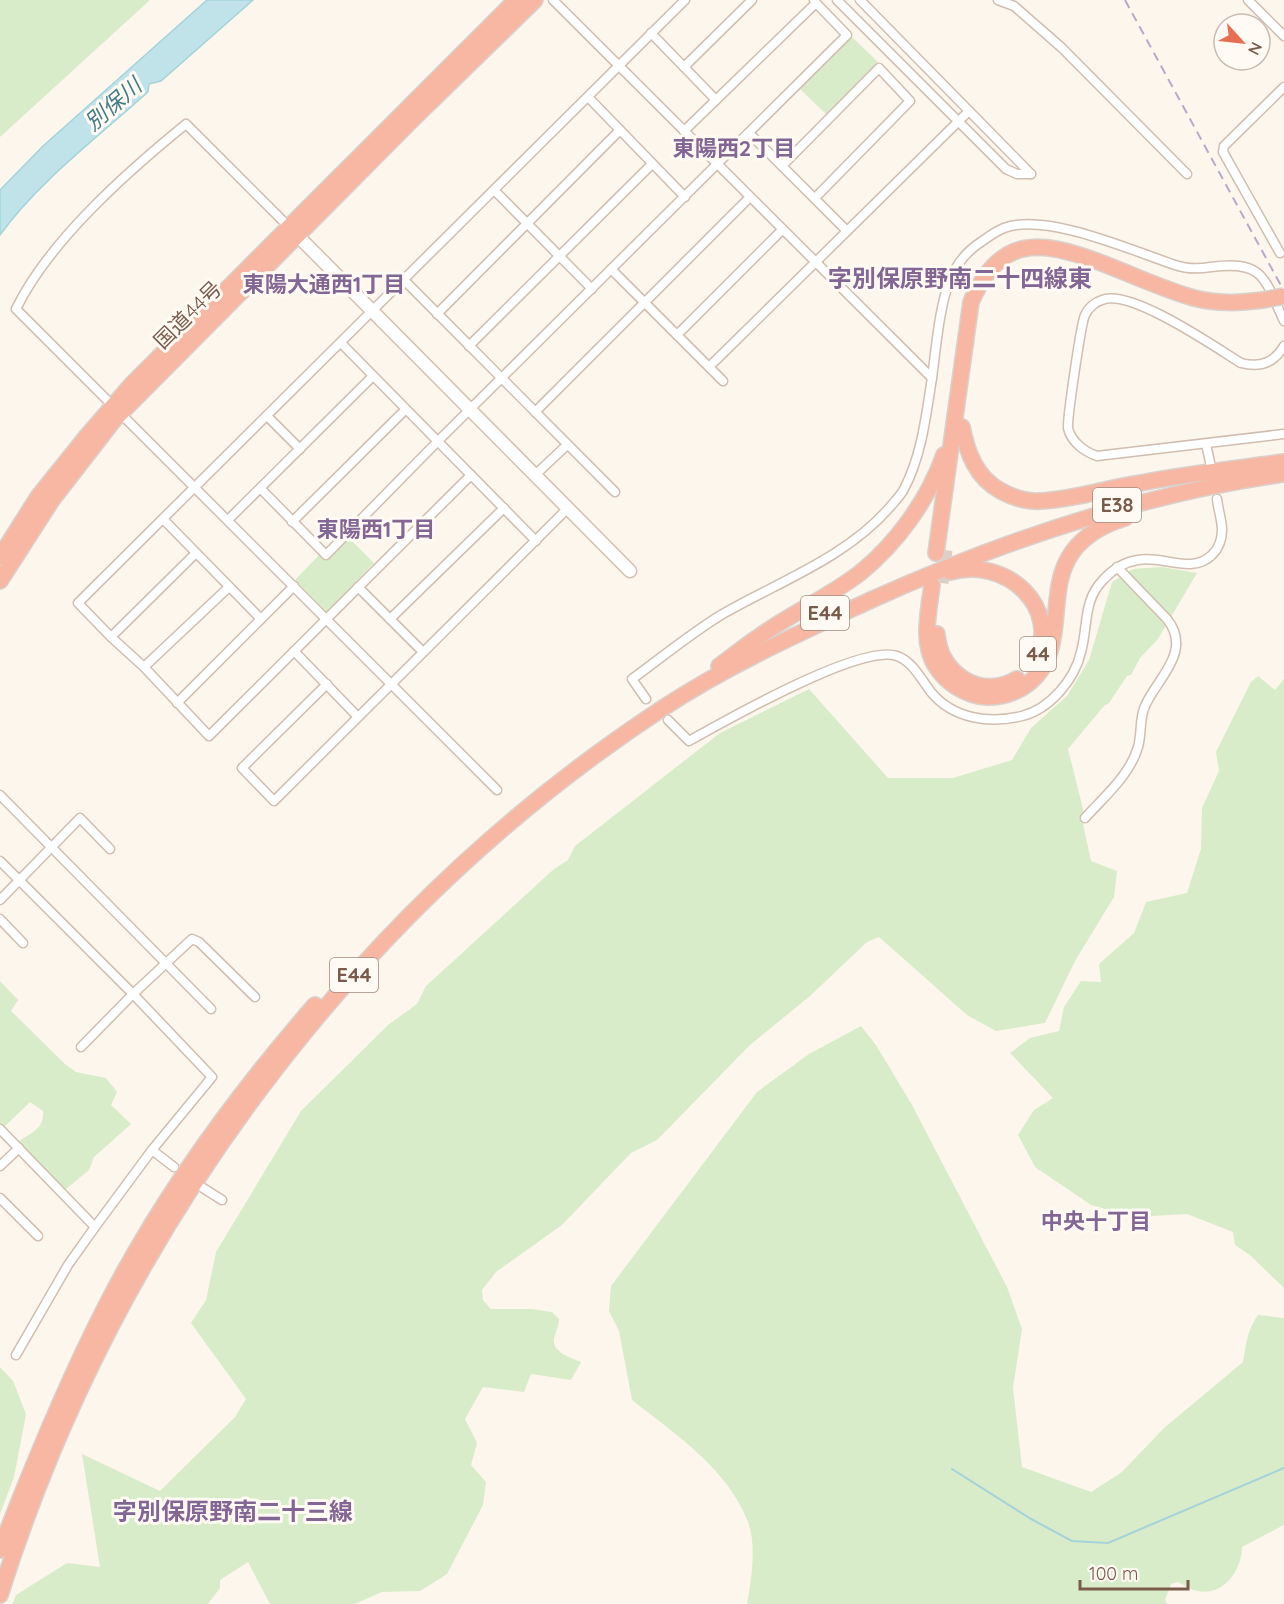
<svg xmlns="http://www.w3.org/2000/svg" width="1284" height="1604" font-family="Quicksand,'Noto Sans JP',sans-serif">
<rect width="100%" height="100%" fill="#fdf6ec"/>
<g fill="#d8ecc9">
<polygon points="0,0 150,0 0,137"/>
<polygon points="852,37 878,62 826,114 800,89"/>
<polygon points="349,538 374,563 327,612 295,580 319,555 326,561"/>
<path d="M1162,567L1197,573L1158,639L1140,658L1131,675L1127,676L1109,703L1104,706L1068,749L1083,809V824L1091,861L1117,871L1114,897L1075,961L1045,1023L996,1031L967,1015L879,937L867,942L810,996L750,1045L657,1140L631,1153L562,1225L496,1272L482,1290L483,1300L491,1309H532L552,1312L559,1319C559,1327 555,1332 554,1340C553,1353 572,1358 581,1362L571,1380L531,1374L524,1392L483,1387L465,1419L477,1443L471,1465L486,1482L483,1505L447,1574L420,1591L382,1592L355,1604H270L248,1562L220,1580V1588L208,1604H12L16,1595L67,1563L100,1567L82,1454L160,1491L235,1417L246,1399L191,1323L206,1300L216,1252L301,1111L388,1025L417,1004L426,986L554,869L568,860L575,846L720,733L809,689L888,778H953L1012,760L1031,728L1067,696L1089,660L1112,582L1133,569Z"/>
<polygon points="1258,676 1275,690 1284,679 1284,1288 1251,1256 1235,1245 1233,1232 1187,1214 1135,1217 1091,1205 1035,1167 1018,1135 1034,1110 1053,1098 1010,1053 1030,1038 1059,1031 1064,1007 1081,981 1101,982 1099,964 1134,933 1146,902 1187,893 1201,849 1202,808 1219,771 1216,752 1251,682"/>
<path d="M0,981L18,1000L11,1011L65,1064L76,1072L106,1078L117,1092L111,1105L131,1124L94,1157L89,1170L65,1190L19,1141C31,1133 45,1128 43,1111L30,1102L0,1131Z"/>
<path d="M861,1026L876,1045L912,1105L1007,1287L1022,1329L1013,1388L1022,1467L1091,1492L1122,1472L1164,1428L1243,1362C1246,1345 1247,1330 1258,1315L1284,1318V1525L1242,1547C1242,1571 1222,1599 1194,1590C1189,1589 1183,1584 1178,1582L1171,1584L1165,1600L1167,1604H747C751,1581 757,1545 748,1522C728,1469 675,1434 632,1400L619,1331L609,1311L611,1286L757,1092L809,1054Z"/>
<polygon points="0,1367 13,1381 26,1414 14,1477 0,1514"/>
</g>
<path fill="#bfe3e8" stroke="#a5d3da" stroke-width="1.5" d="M207,0H253L161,81L149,84L148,92C99,136 38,182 0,235V190L43,146Z"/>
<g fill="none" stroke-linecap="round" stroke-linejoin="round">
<polyline stroke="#a5d3da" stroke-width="2" points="952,1469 1031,1519 1072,1541 1108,1543 1284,1468"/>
<polyline stroke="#dcd0c4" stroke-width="15" stroke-dasharray="15 8" stroke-linecap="butt" points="941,583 945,550"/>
<defs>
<g id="street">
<path d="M553,0L932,378C926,415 922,455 904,489C901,495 895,501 890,507C846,558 778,582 721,615C690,634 661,658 632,679L646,699"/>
<polyline points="837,0 1006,169 1017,174 1031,174"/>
<polyline points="860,0 1031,174"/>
<polyline points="998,0 1014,6 1062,48 1187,174"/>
<polyline points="1248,0 1284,36"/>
<polyline points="651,33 716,100"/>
<polyline points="684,67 752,0"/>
<polyline points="588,97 685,197"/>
<polyline points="684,131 816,3 814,0"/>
<polyline points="749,133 847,231"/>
<polyline points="782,166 879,68 910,101 815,198"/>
<polyline points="494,190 592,289"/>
<path d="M289,227L186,124C127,172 49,241 16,309L497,790"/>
<polyline points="1280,253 1223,152 1224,146 1284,87"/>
<polyline points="611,269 723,381"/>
<polyline points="404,280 615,492"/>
<polyline points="437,314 620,130"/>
<polyline points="677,335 782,230"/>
<polyline points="341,343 536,541"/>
<polyline points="469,346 652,164"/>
<path d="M1284,346C1274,363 1260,368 1241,363C1215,347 1130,288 1102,300C1095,302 1088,308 1085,315C1081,323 1067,420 1068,428C1071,442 1085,452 1097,456L1284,434"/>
<polyline points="709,367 969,111"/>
<path d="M932,378C936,349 939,307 950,280C956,265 967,251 981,242C988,237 996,231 1004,228C1046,212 1133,251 1175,265C1186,269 1199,269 1211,267C1264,260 1264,278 1284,321"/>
<polyline points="535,412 749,198"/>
<polyline points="267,416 300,449"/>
<polyline points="1206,444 1210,462"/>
<polyline points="471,475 209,736 144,667 111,637 78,603 685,0"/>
<polyline points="534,476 567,445"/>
<polyline points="261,489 326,555 437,442 847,35 816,3"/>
<polyline points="163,519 261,619"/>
<polyline points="228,520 373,376"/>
<polyline points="292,522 405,410"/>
<polyline points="358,587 423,652"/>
<polyline points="390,619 504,508"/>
<polyline points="111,637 196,553"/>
<polyline points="294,651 358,717"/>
<polyline points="144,667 229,587"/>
<polyline points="327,684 242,768 274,801 567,509"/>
<polyline points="177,703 294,586"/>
<path d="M668,720L689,741C725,721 861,643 897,656C912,661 921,679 931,692C953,719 990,724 1022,716C1050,709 1075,679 1081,652C1088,627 1083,600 1103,580C1112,570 1124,562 1138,560C1163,555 1191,575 1212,555C1219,548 1222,540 1222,530C1222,520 1218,509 1217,499"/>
<polyline points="0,795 211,1009"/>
<path d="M1085,818C1104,797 1130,775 1138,747C1142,734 1139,719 1145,706C1157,678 1193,652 1167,619L1117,567"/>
<polyline points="0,861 133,994 212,1077 152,1150 95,1227 68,1265 16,1355"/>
<polyline points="0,900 80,818 110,849"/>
<polyline points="0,919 23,943"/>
<polyline points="81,1047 133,994 192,939 199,942 255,997"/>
<polyline points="0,1129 95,1227"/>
<polyline points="152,1150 174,1167"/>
<polyline points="0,1166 19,1148"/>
<polyline points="203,1188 222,1200"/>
<polyline points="0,1198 38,1236"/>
</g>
<polyline id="secondary" points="293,231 630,571"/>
<g id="highway">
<path d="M962,427C967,452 976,478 1001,491C1012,497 1027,502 1040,501C1072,500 1104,489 1135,484C1184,474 1234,469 1284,462"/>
<path d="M936,553L971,302C1000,235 1040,240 1099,262C1131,274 1162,289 1194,298C1218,304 1239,303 1263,300"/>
<polyline points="0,557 38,497 87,436 133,383 516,0"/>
<path d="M950,572C1005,556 1064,607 1034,663"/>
<polyline points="0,581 52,500 114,420 412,120 535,0"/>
<path d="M932,585C929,610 921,642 935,665C946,683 966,696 987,697C1003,697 1018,692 1030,682C1067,652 1047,597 1068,559C1080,537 1102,525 1125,518"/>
<path d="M937,634C939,673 981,701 1017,679"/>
<path d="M719,666C733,656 746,645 760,636C792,613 829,597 860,573C897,543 928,500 944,455"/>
<path d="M0,1550C32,1467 65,1386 105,1308C161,1198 234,1098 315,1005"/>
<path d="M0,1595C113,1237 349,914 663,708C728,665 800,633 871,600C1002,541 1141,494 1284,474"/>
</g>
</defs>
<use href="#street" stroke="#d1beb0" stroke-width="11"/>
<use href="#secondary" stroke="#d6c0b0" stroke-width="15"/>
<use href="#highway" stroke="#dad1cd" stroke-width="18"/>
<use href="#street" stroke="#fff" stroke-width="8"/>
<use href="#secondary" stroke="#fff" stroke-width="12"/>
<use href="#highway" stroke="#f7b7a3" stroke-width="15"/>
<polyline stroke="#b9a8c9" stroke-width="2" stroke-dasharray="9 6" stroke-linecap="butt" points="1125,0 1284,291"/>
<defs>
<polyline id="highway-bridge" points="1263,300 1284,296"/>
</defs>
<use href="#highway-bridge" stroke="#dad1cd" stroke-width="18" stroke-linecap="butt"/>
<use href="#highway-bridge" stroke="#f7b7a3" stroke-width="15"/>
</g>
<g text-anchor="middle" stroke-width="6" stroke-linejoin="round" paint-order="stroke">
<g fill="#fffaf3" stroke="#a28b7f" stroke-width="1.5">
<rect x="1093" y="488" width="48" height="34" rx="4.5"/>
<rect x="801" y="596" width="48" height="34" rx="4.5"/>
<rect x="1020" y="637" width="36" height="34" rx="4.5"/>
<rect x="330" y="958" width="48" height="34" rx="4.5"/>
</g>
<g font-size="20" font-weight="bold" fill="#7a5c4d">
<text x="1117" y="512">E38</text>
<text x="825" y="620">E44</text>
<text x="1038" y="661">44</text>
<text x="354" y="982">E44</text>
</g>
<g font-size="21" fill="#7a5c4d" stroke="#fffaf3">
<text transform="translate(188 315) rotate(-45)" y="7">国道44号</text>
</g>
<g font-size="22" font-style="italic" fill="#437c86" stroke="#fffaf3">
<text transform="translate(113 104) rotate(-41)" y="8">別保川</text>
</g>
<g font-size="22" font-weight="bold" fill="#846695" stroke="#fffaf3">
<text x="734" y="156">東陽西2丁目</text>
<text x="324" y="292">東陽大通西1丁目</text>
<text x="376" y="537">東陽西1丁目</text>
<text x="1096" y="1229">中央十丁目</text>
</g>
<g font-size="24" font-weight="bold" fill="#846695" stroke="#fffaf3">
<text x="960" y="287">字別保原野南二十四線東</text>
<text x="233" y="1520">字別保原野南二十三線</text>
</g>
</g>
<g transform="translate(1242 42) rotate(117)"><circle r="28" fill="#fffaf3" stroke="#cabbb1" stroke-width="1.5"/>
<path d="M0-4.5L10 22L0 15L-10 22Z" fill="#e76f51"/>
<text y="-9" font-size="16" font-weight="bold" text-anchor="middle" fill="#7a5c4d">N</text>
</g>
<path d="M1080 1580v9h108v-9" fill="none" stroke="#7a5c4d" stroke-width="3"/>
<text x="1089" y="1580" font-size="18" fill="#7a5c4d" stroke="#fffaf3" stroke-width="4.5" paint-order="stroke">100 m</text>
</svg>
